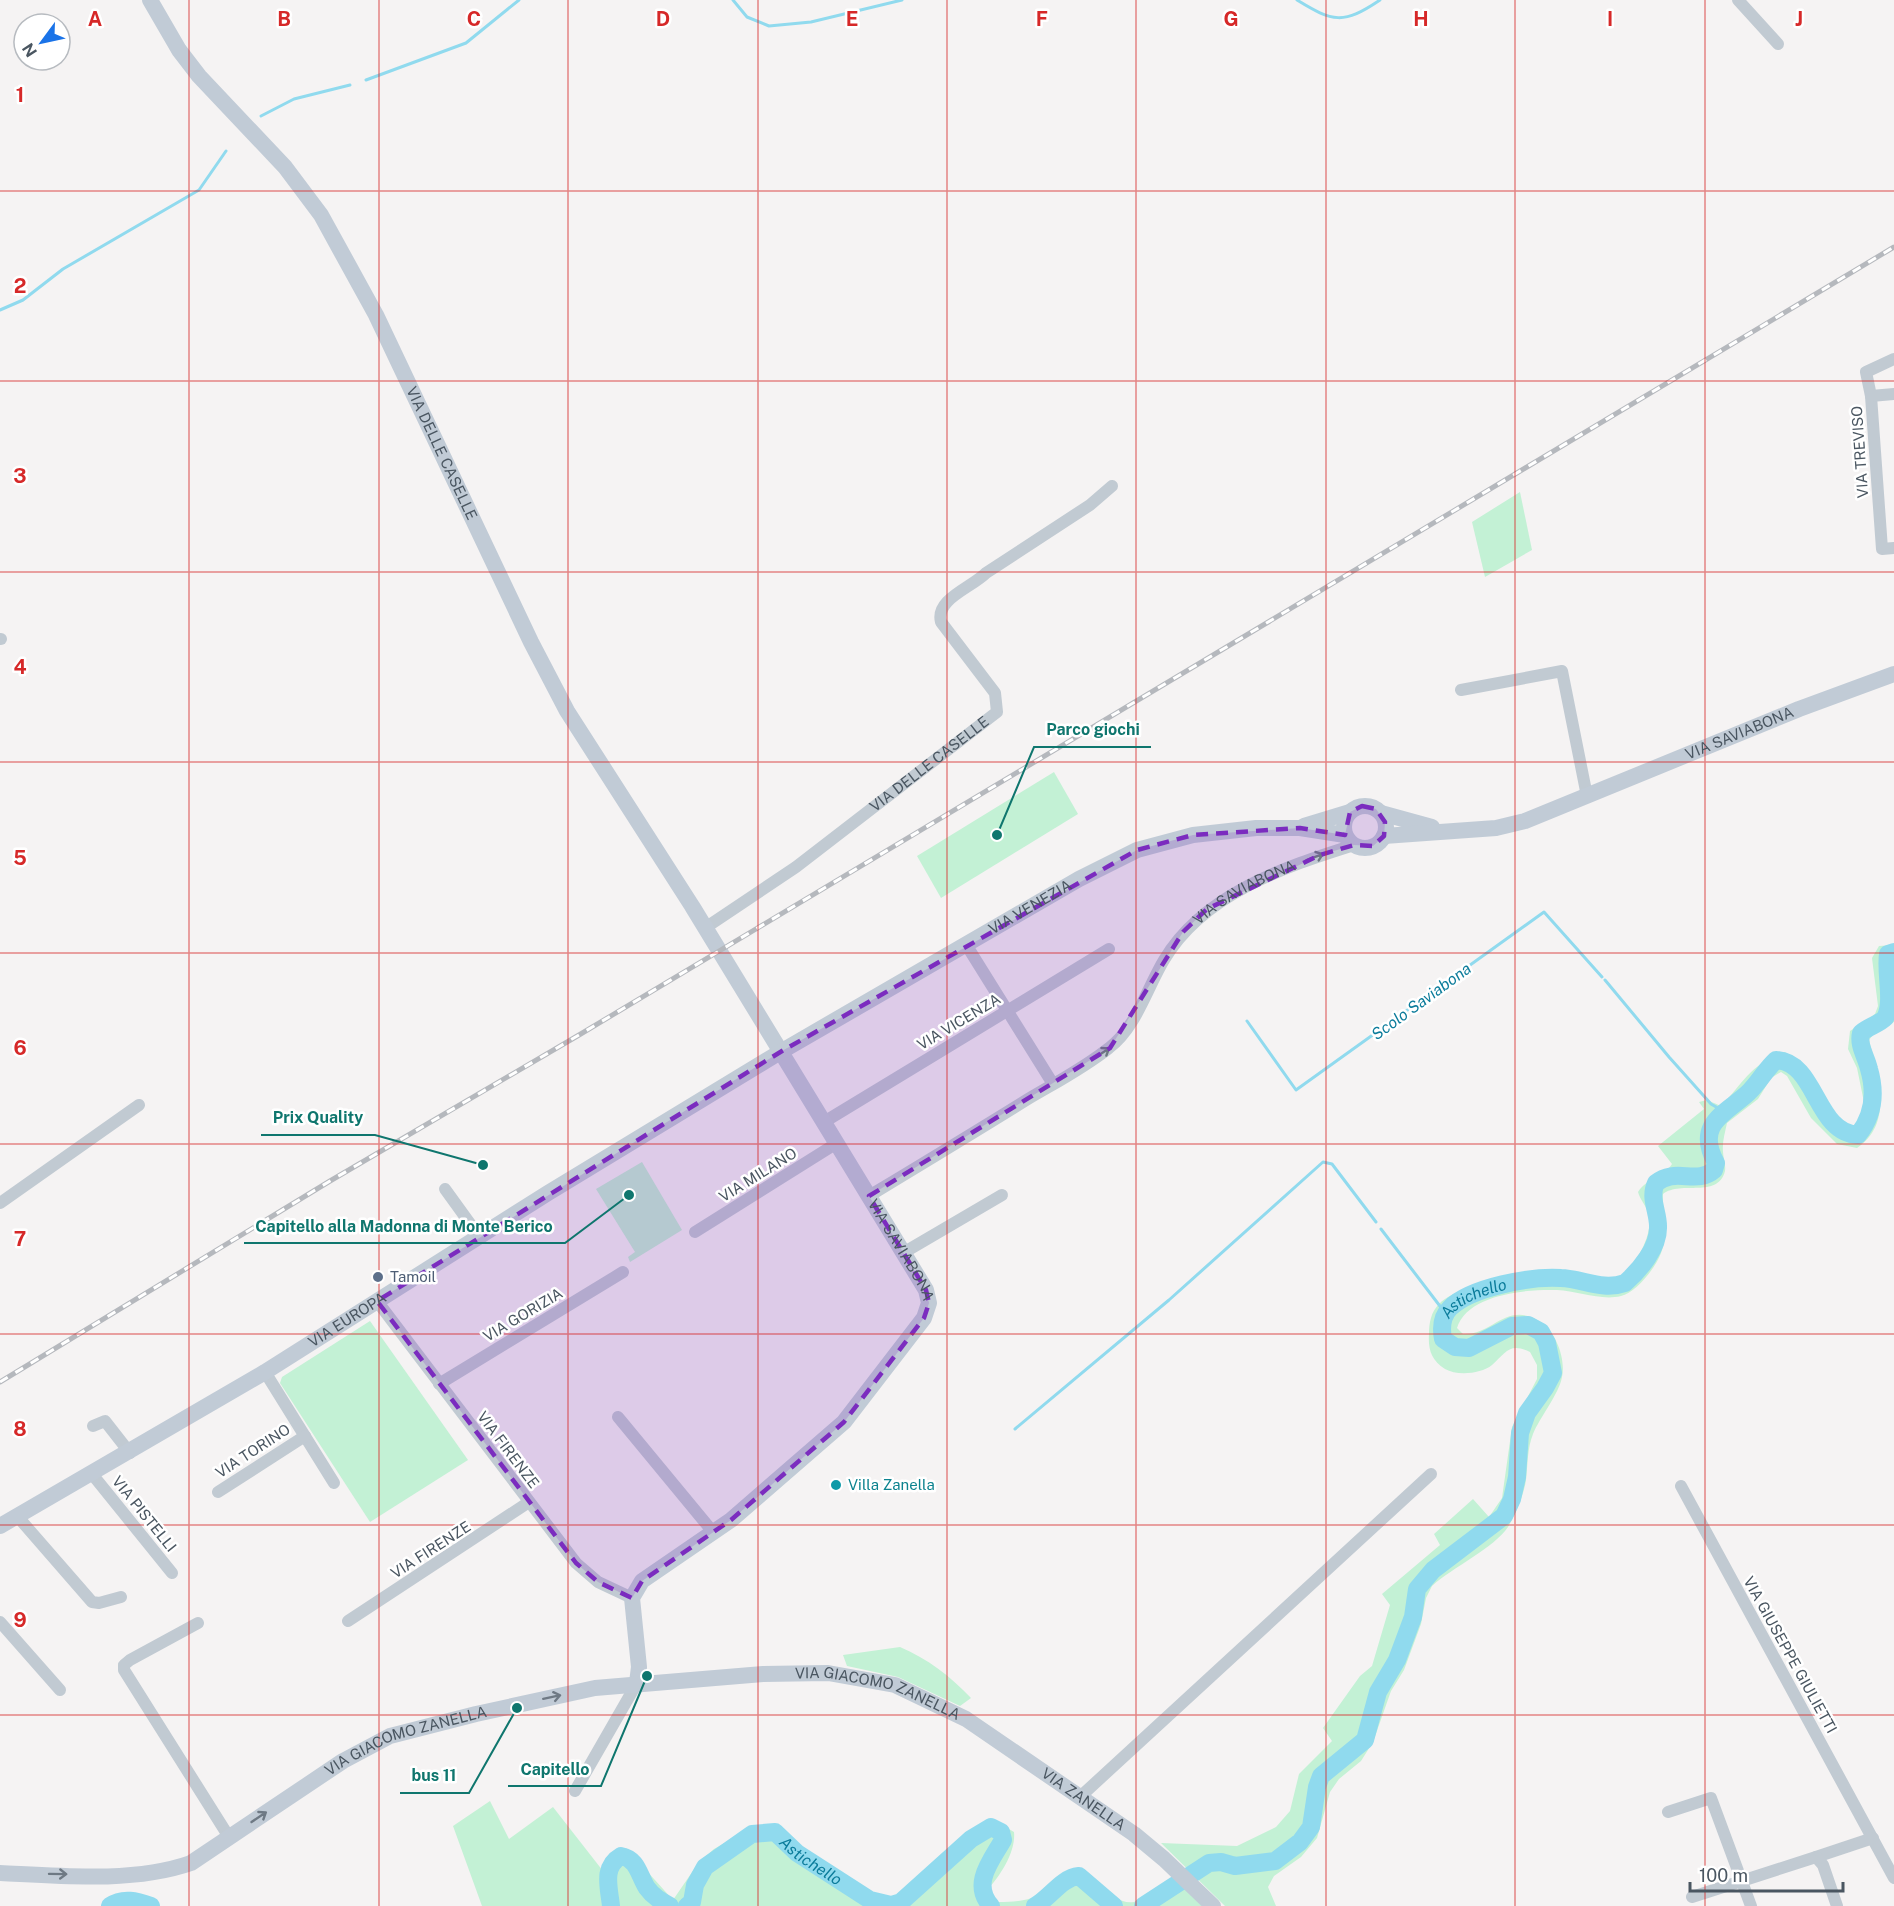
<svg xmlns="http://www.w3.org/2000/svg" width="1894" height="1906" font-family="'Public Sans',sans-serif">
<rect width="100%" height="100%" fill="#f5f3f3"/>
<g fill="#c3f1d5">
<polygon points="1520,492 1532,550 1485,577 1472,522"/>
<polygon points="1054,772 1078,814 941,898 917,856"/>
<path d="M1894,945V1022L1875,1032L1869,1040C1878,1077 1894,1123 1857,1148L1837,1144L1811,1118L1787,1076L1781,1072L1771,1078L1758,1099L1727,1123C1725,1133 1722,1142 1723,1152C1723,1157 1726,1165 1725,1171C1718,1199 1681,1180 1663,1194C1662,1214 1669,1234 1661,1253C1656,1267 1636,1293 1621,1296C1601,1301 1578,1291 1557,1290C1527,1289 1467,1294 1457,1328L1463,1334C1492,1336 1506,1301 1539,1321C1556,1331 1566,1359 1562,1377C1559,1394 1540,1417 1533,1434C1527,1449 1528,1464 1526,1480C1524,1494 1516,1514 1508,1527C1495,1547 1452,1568 1432,1586L1426,1598L1421,1624L1404,1670L1391,1691L1373,1742L1361,1761L1339,1779L1330,1792L1317,1838L1301,1857L1274,1876L1268,1887L1276,1906H1225L1161,1843L1237,1846L1276,1827L1290,1811L1299,1774L1332,1741L1323,1728L1360,1676L1372,1666L1390,1605L1382,1594L1440,1545L1434,1534L1473,1499L1489,1517L1502,1498L1512,1427L1537,1379V1365L1530,1352C1509,1342 1506,1353 1492,1365C1481,1374 1457,1376 1445,1369C1431,1360 1428,1349 1429,1334C1429,1323 1431,1312 1439,1304C1459,1283 1533,1273 1562,1271C1583,1271 1598,1288 1620,1280C1634,1266 1655,1235 1648,1213C1646,1205 1640,1200 1638,1192C1648,1177 1664,1177 1672,1164L1658,1146L1704,1109L1699,1102L1707,1100L1721,1106C1746,1080 1749,1065 1785,1052L1839,1129L1847,1132L1859,1130L1863,1122L1865,1107L1857,1068L1848,1049L1850,1031L1875,1014L1878,1006L1872,958L1879,946Z"/>
<polygon points="642,1162 682,1230 630,1262 628,1257 635,1252 596,1189"/>
<polygon points="370,1321 468,1460 370,1522 280,1383 282,1377"/>
<path d="M900,1647C928,1659 950,1676 971,1698L960,1706L898,1677L847,1666L843,1655Z"/>
<path d="M490,1801L509,1839L553,1807L603,1871L626,1848L673,1900L699,1862L714,1849L744,1832L768,1827L779,1829L802,1852L856,1889L886,1900H893L976,1828C992,1823 1000,1823 1014,1832C1016,1851 1001,1875 988,1889L991,1902C1034,1903 1042,1896 1075,1870C1100,1873 1111,1906 1134,1902C1147,1898 1162,1883 1174,1876L1202,1906H482L453,1826Z"/>
</g>
<g fill="none" stroke-linecap="round" stroke-linejoin="round">
<g stroke="#90daee" stroke-width="3">
<polyline points="733,0 747,17 769,26 811,22 902,0"/>
<path d="M1297,0C1333,22 1343,25 1380,0"/>
<polyline points="366,80 466,43 519,0"/>
<polyline points="261,116 294,99 350,85"/>
<polyline points="0,310 23,300 63,269 199,190 226,151"/>
<polyline points="1605,980 1669,1057 1711,1104 1723,1111"/>
<polyline points="1247,1021 1296,1090 1544,912 1602,977"/>
<polyline points="1381,1229 1446,1314"/>
<polyline points="1015,1429 1169,1300 1323,1162 1332,1164 1376,1222"/>
</g>
<g stroke="#90daee" stroke-width="18">
<path d="M110,1906C123,1897 137,1901 151,1906"/>
<path d="M611,1906C609,1887 602,1867 621,1856C638,1859 639,1876 647,1888C652,1895 662,1902 670,1906"/>
<path id="s1" d="M687,1906L692,1902L695,1885L705,1867L752,1834L775,1832L797,1853L870,1900L891,1905L901,1902L971,1839L991,1827L1001,1832L1003,1840C991,1861 971,1884 991,1906"/>
<path d="M1035,1906C1051,1897 1061,1878 1079,1876L1114,1906"/>
<path id="s2" d="M1143,1906L1209,1863L1221,1862L1235,1866L1275,1861L1300,1842L1311,1827L1317,1787L1321,1776L1365,1740L1378,1692L1397,1660L1413,1617L1417,1589L1433,1570L1504,1516L1512,1499L1517,1477L1520,1433L1527,1413L1545,1388L1553,1373L1547,1343L1541,1332L1528,1325L1512,1326L1469,1348L1455,1347L1443,1339C1441,1328 1441,1317 1450,1308C1471,1287 1532,1276 1561,1278C1584,1279 1602,1291 1625,1283C1640,1270 1659,1247 1658,1226C1658,1211 1649,1198 1656,1183C1675,1167 1697,1185 1714,1170L1716,1163C1694,1123 1727,1113 1749,1092C1759,1082 1766,1069 1776,1060C1817,1062 1815,1133 1858,1135C1873,1116 1876,1093 1869,1069C1866,1056 1858,1046 1861,1033C1868,1027 1879,1024 1885,1018C1894,1002 1885,973 1888,954L1894,952"/>
</g>
<g stroke="#c1cad2" stroke-width="12">
<polyline points="1738,0 1778,44"/>
<polyline points="1894,359 1866,372 1871,396 1882,549 1894,548"/>
<polyline points="1871,396 1894,394"/>
<polyline points="0,639 1,639"/>
<polyline points="1461,690 1562,671 1587,796"/>
<path id="s3" d="M705,928L796,867L997,712L995,693L941,622C935,599 971,588 986,573L1090,505L1112,486"/>
<polyline points="967,946 1053,1084"/>
<polyline points="824,1122 1109,949"/>
<polyline points="445,1189 479,1236"/>
<path id="s4" d="M869,1196C922,1164 975,1132 1028,1099C1055,1083 1084,1068 1109,1048C1136,1028 1147,988 1164,960C1203,894 1284,867 1354,845"/>
<polyline points="0,1203 139,1105"/>
<polyline points="695,1232 837,1143"/>
<polyline points="903,1253 1002,1195"/>
<polyline points="377,1301 576,1563 598,1582 632,1598"/>
<polyline points="265,1372 334,1483"/>
<polyline points="439,1384 623,1272"/>
<polyline points="618,1417 713,1532"/>
<polyline points="93,1426 105,1421 130,1453"/>
<polyline points="92,1474 172,1573"/>
<polyline points="1681,1486 1894,1878"/>
<polyline points="218,1492 305,1436"/>
<polyline points="18,1517 92,1602 99,1603 121,1597"/>
<polyline points="348,1621 529,1502"/>
<polyline points="0,1622 60,1690"/>
<polyline points="198,1623 130,1660 124,1665 124,1670 229,1837"/>
<polyline points="575,1791 637,1683"/>
<polyline points="1081,1796 1431,1474"/>
<polyline points="1668,1812 1711,1798 1751,1906"/>
<polyline points="1816,1857 1873,1838"/>
<polyline points="1692,1897 1816,1857 1823,1865 1837,1906"/>
</g>
<g stroke="#c1cbd6" stroke-width="16">
<path id="s5" d="M150,0L179,50L199,76L285,167L321,215L376,315L531,642L567,711L692,906L926,1290L929,1303L924,1318L844,1422L731,1520L642,1581L632,1598L639,1667L637,1683"/>
<circle cx="1365" cy="827" r="21"/>
<polyline points="1381,813 1432,827"/>
<polyline points="1304,826 1350,812"/>
<path id="s6" d="M1384,836L1496,828L1525,821L1799,709L1894,674"/>
<path id="s7" d="M0,1526L265,1372L548,1193L782,1051L1079,879L1137,850L1193,835L1256,828H1300L1345,835"/>
<path id="s8" d="M0,1873C60,1876 134,1883 191,1863L343,1761L390,1736L476,1714L595,1688L763,1674L828,1673L895,1685L966,1719L1134,1834L1164,1859L1213,1906"/>
</g>
<defs>
<polyline id="rail" points="0,1382 330,1181 579,1035 1894,247"/>
</defs>
<use href="#rail" stroke="#b5b8bd" stroke-width="5"/>
<use href="#rail" stroke="#fff" stroke-width="3" stroke-dasharray="9" stroke-linecap="butt"/>
</g>
<defs><path id="oneway-shaft" d="M-6 0H5M1.5-3L5.5 0L1.5 3" fill="none" stroke-width="1.6" stroke-linecap="round" stroke-linejoin="round" transform="scale(1.5)"/></defs>
<g stroke="#6e7983">
<use href="#oneway-shaft" transform="translate(1315 857) rotate(-21)"/>
<use href="#oneway-shaft" transform="translate(1102 1053) rotate(-33)"/>
</g>
<g stroke="#6e7984">
<use href="#oneway-shaft" transform="translate(552 1697) rotate(-12)"/>
<use href="#oneway-shaft" transform="translate(259 1817) rotate(-34)"/>
<use href="#oneway-shaft" transform="translate(58 1874) rotate(1)"/>
</g>
<path fill="#7b2cbf" fill-opacity="0.2" stroke="#7b2cbf" stroke-width="4.5" stroke-dasharray="12 8" stroke-linejoin="round" d="M1362,806L1376,809L1385,822L1384,836L1373,846L1354,845L1320,855L1207,909L1183,932L1110,1048L869,1196L926,1290L929,1303L924,1318L844,1422L731,1520L642,1581L632,1598L598,1582L576,1563L377,1301L782,1051L1137,850L1193,835L1300,828L1345,835L1350,812Z"/>
<path fill="none" stroke="#d62828" stroke-width="1.5" stroke-opacity="0.55" d="M189,0V1906M379,0V1906M568,0V1906M758,0V1906M947,0V1906M1136,0V1906M1326,0V1906M1515,0V1906M1705,0V1906M0,191H1894M0,381H1894M0,572H1894M0,762H1894M0,953H1894M0,1144H1894M0,1334H1894M0,1525H1894M0,1715H1894"/>
<circle fill="#5c6f8a" stroke="#fff" stroke-width="2" cx="378" cy="1277" r="6"/>
<circle fill="#0f9aa8" stroke="#fff" stroke-width="2" cx="836" cy="1485" r="6"/>
<g text-anchor="middle" stroke-width="5" stroke-linejoin="round" paint-order="stroke">
<g font-size="15" fill="#4a5661" stroke="#fff">
<text transform="translate(1860 452) rotate(-94)" y="5">VIA TREVISO</text>
<text dy="5" stroke="none"><textPath href="#s5" startOffset="543">VIA DELLE CASELLE</textPath></text>
<text dy="5" stroke="none"><textPath href="#s6" startOffset="374">VIA SAVIABONA</textPath></text>
<text dy="5" stroke="none"><textPath href="#s3" startOffset="278">VIA DELLE CASELLE</textPath></text>
<text dy="5" stroke="none"><textPath href="#s4" startOffset="494">VIA SAVIABONA</textPath></text>
<text dy="5" stroke="none"><textPath href="#s7" startOffset="1202">VIA VENEZIA</textPath></text>
<text transform="translate(959 1022) rotate(-31)" y="5">VIA VICENZA</text>
<text transform="translate(758 1175) rotate(-32)" y="5">VIA MILANO</text>
<text dy="5" stroke="none"><textPath href="#s5" startOffset="1464">VIA SAVIABONA</textPath></text>
<text transform="translate(523 1315) rotate(-31)" y="5">VIA GORIZIA</text>
<text dy="5" stroke="none"><textPath href="#s7" startOffset="404">VIA EUROPA</textPath></text>
<text transform="translate(508 1450) rotate(53)" y="5">VIA FIRENZE</text>
<text transform="translate(253 1451) rotate(-33)" y="5">VIA TORINO</text>
<text transform="translate(144 1514) rotate(51)" y="5">VIA PISTELLI</text>
<text transform="translate(431 1550) rotate(-33)" y="5">VIA FIRENZE</text>
<text transform="translate(1790 1655) rotate(61)" y="5">VIA GIUSEPPE GIULIETTI</text>
<text dy="5" stroke="none"><textPath href="#s8" startOffset="926">VIA GIACOMO ZANELLA</textPath></text>
<text dy="5" stroke="none"><textPath href="#s8" startOffset="442">VIA GIACOMO ZANELLA</textPath></text>
<text dy="5" stroke="none"><textPath href="#s8" startOffset="1162">VIA ZANELLA</textPath></text>
</g>
<g font-size="15" fill="#4e5e75" stroke="#fff" text-anchor="start">
<text x="390" y="1282">Tamoil</text>
</g>
<g font-size="15" fill="#0d838f" stroke="#fff" text-anchor="start">
<text x="848" y="1490">Villa Zanella</text>
</g>
<g font-size="16" font-style="italic" fill="#0c7c9b" stroke="#fff">
<text transform="translate(1421 1001) rotate(-36)" y="6">Scolo Saviabona</text>
<text dy="6" stroke="none"><textPath href="#s2" startOffset="944">Astichello</textPath></text>
<text dy="6" stroke="none"><textPath href="#s1" startOffset="171">Astichello</textPath></text>
</g>
</g>
<g font-size="20" text-anchor="middle" font-weight="bold" fill="#d62828" stroke="#fff" stroke-width="5" stroke-linejoin="round" paint-order="stroke">
<text x="95" y="26">A</text>
<text x="284" y="26">B</text>
<text x="474" y="26">C</text>
<text x="663" y="26">D</text>
<text x="852" y="26">E</text>
<text x="1042" y="26">F</text>
<text x="1231" y="26">G</text>
<text x="1421" y="26">H</text>
<text x="1610" y="26">I</text>
<text x="1799" y="26">J</text>
<text x="20" y="102">1</text>
<text x="20" y="293">2</text>
<text x="20" y="483">3</text>
<text x="20" y="674">4</text>
<text x="20" y="865">5</text>
<text x="20" y="1055">6</text>
<text x="20" y="1246">7</text>
<text x="20" y="1436">8</text>
<text x="20" y="1627">9</text>
</g>
<path fill="none" stroke="#0f766e" stroke-width="2" d="M997 835L1034 747H1151M483 1165L375 1135H261M629 1195L565 1243H244M647 1676L601 1786H508M517 1708L469 1793H400"/>
<g fill="#0f766e" stroke="#fff" stroke-width="2">
<circle cx="997" cy="835" r="6"/>
<circle cx="483" cy="1165" r="6"/>
<circle cx="629" cy="1195" r="6"/>
<circle cx="647" cy="1676" r="6"/>
<circle cx="517" cy="1708" r="6"/>
</g>
<g font-size="16" text-anchor="middle" font-weight="bold" fill="#0f766e" stroke="#fff" stroke-width="5" stroke-linejoin="round" paint-order="stroke">
<text x="1093" y="735">Parco giochi</text>
<text x="318" y="1123">Prix Quality</text>
<text x="404" y="1232">Capitello alla Madonna di Monte Berico</text>
<text x="555" y="1775">Capitello</text>
<text x="434" y="1781">bus 11</text>
</g>
<g transform="translate(42 42) rotate(237)"><circle r="28" fill="#ffffff" stroke="#b7bbc0" stroke-width="1.5"/>
<path d="M0-4.5L10 22L0 15L-10 22Z" fill="#1a73e8"/>
<text y="-9" font-size="16" font-weight="bold" text-anchor="middle" fill="#4a5661">N</text>
</g>
<path d="M1690 1882v9h153v-9" fill="none" stroke="#4a5661" stroke-width="3"/>
<text x="1699" y="1882" font-size="18" fill="#4a5661" stroke="#ffffff" stroke-width="4.5" paint-order="stroke">100 m</text>
</svg>
